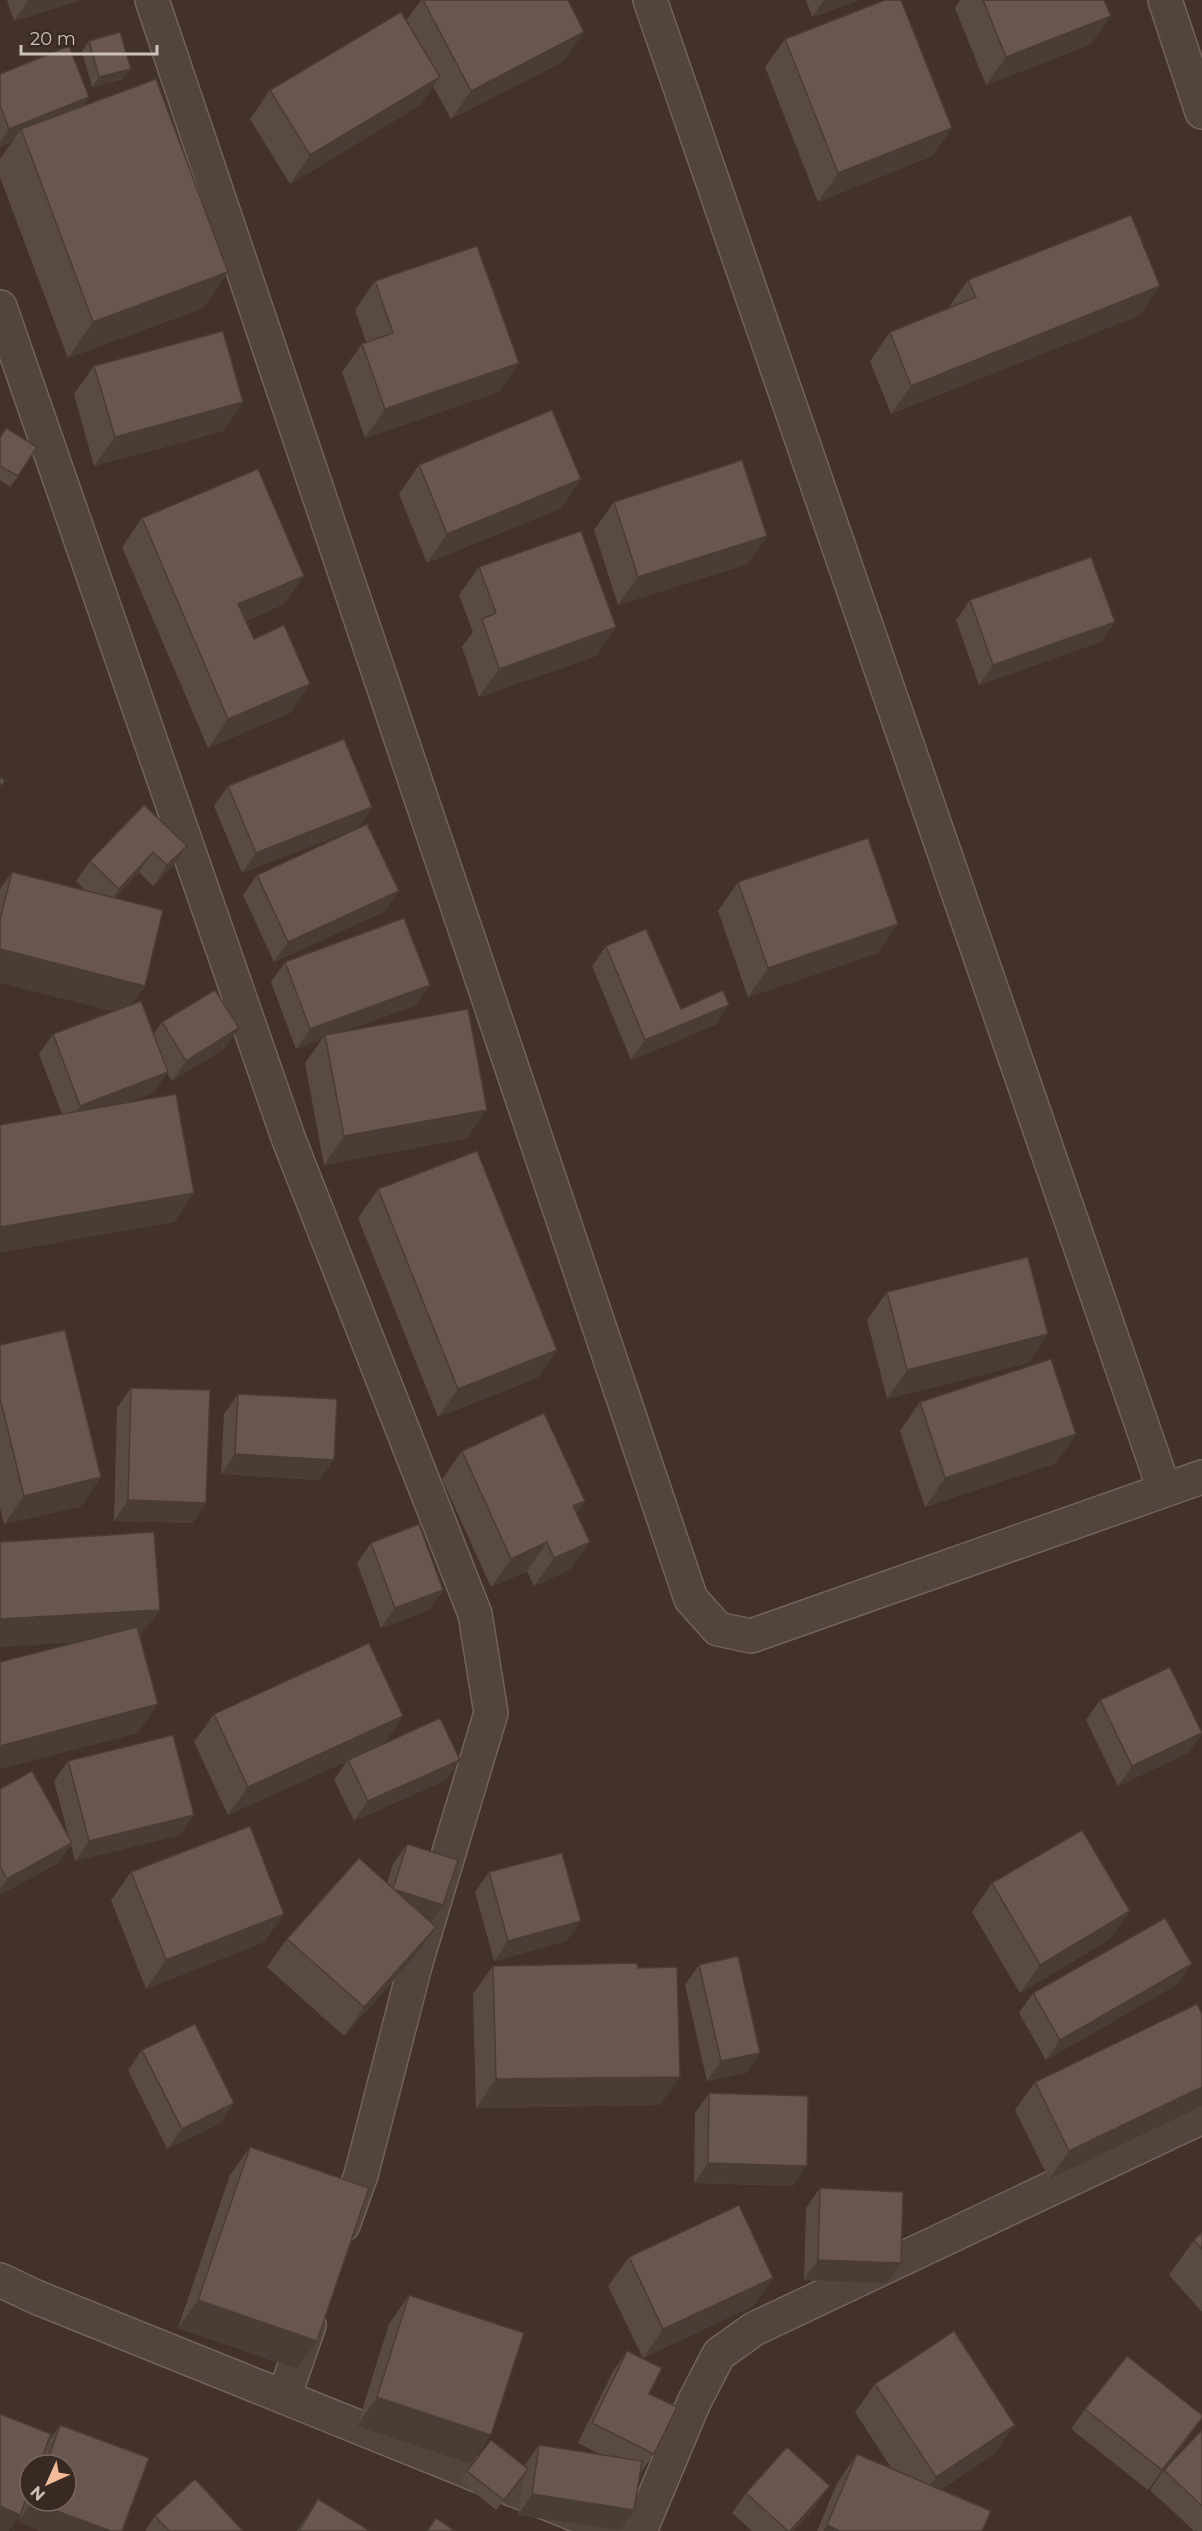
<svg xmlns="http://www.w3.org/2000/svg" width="1202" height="2531" font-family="Montserrat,sans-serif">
<rect width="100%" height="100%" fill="#433229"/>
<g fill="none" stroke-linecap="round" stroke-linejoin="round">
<defs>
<g id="minor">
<polyline points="152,0 691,1599 718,1629 751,1636 1202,1477"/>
<polyline points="650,0 1164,1489"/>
<polyline points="1165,0 1202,112"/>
<polyline points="0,307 289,1140 475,1614 491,1713 416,1962 361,2175 343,2225"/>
<polyline points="0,2280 36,2297 616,2531"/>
<polyline points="284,2397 309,2325"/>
<polyline points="640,2531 694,2402 719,2354 754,2329 1202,2117"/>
</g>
</defs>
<use href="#minor" stroke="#70635c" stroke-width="36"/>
<use href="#minor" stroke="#53453d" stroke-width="33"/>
</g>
<g fill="#5a4b42">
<polygon points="7,0 79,0 78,1 14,21"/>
<polygon points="421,0 568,0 564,61 451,119 433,86 420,105 290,184 250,119 270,90 406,21"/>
<polygon points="806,0 860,0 812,17"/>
<polygon points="960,0 1104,0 1091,44 986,85 955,8"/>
<polygon points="785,39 952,128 932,156 818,202 765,67"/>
<polygon points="89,41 123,79 92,87 82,51"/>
<polygon points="0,74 82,107 228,272 203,308 68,358 0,177 0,159 12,142 0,147"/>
<polygon points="968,280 1140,315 891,414 870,361 890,332 948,308"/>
<polygon points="375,281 499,392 365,438 342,372 362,344 366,342 355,310"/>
<polygon points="94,366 243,402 223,431 94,466 74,394"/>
<polygon points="6,428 18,476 10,487 0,480 0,437"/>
<polygon points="419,465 581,479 561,508 427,563 399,494"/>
<polygon points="614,502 767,536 747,564 618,605 594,530"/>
<polygon points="142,518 304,576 284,604 246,621 290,713 208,748 122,547"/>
<polygon points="479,567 596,656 479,697 462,647 473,632 459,595"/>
<polygon points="970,600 1115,622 1100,642 979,685 956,620"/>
<polygon points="228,786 372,807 358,828 242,873 214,806"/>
<polygon points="144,805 173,866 153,886 139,872 115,898 145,986 132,1004 154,1034 162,1022 225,1048 172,1081 167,1073 154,1092 126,1103 194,1193 174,1222 0,1252 0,1125 62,1114 39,1054 53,1034 113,1011 0,983 0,889 12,872 86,891 76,881 90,861"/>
<polygon points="257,875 385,911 274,962 243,895"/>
<polygon points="738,882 878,953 748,997 718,911"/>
<polygon points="606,946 681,1009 729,1005 715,1025 631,1060 592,966"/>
<polygon points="285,962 416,1005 344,1031 467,1138 324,1165 305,1063 322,1039 296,1049 271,982"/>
<polygon points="378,1189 557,1350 537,1378 438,1417 358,1218"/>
<polygon points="887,1292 1048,1334 1028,1363 887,1399 867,1320"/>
<polygon points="0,1345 101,1477 81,1506 4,1524 0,1508"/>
<polygon points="131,1388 206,1503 192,1523 114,1521 117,1408"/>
<polygon points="238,1394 320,1480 221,1474 224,1414"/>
<polygon points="920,1402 1076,1434 1056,1463 925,1507 900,1431"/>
<polygon points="462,1451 585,1501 577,1513 590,1542 569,1570 534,1586 527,1571 491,1587 442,1479"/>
<polygon points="371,1543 443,1590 429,1610 381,1628 357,1563"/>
<polygon points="1100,1700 1202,1733 1188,1753 1118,1786 1086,1720"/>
<polygon points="214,1714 403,1716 384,1744 446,1780 354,1821 334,1780 347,1761 228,1815 194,1742"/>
<polygon points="68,1761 180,1835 75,1861 71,1845 58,1863 0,1895 0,1789 69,1838 54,1781"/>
<polygon points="407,1844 431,1922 436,1927 416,1955 344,2036 267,1967 287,1939 387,1883 393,1864"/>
<polygon points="131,1872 284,1914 264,1942 146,1989 111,1900"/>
<polygon points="489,1872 567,1941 494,1961 475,1892"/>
<polygon points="992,1883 1110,1939 1020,1993 972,1912"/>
<polygon points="699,1965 760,2053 746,2073 707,2081 685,1985"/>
<polygon points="493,1966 660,2105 476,2108 473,1994"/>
<polygon points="1178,1984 1046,2060 1019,2013 1033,1993"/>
<polygon points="1197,2004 1049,2179 1015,2110 1035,2082"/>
<polygon points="142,2050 234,2103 220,2123 167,2149 128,2070"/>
<polygon points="709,2093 793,2186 694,2183 695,2113"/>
<polygon points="250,2147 297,2369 178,2328 230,2175"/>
<polygon points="820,2188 901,2263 887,2283 804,2280 806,2208"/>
<polygon points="1202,2232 1202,2312 1169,2275 1194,2240"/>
<polygon points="629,2257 773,2278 753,2306 643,2358 608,2286"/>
<polygon points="409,2295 471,2464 357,2426 389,2324"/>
<polygon points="627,2351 649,2394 654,2454 640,2474 634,2510 620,2530 518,2515 524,2475 496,2510 460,2481 467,2471 525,2467 525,2465 539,2445 601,2455 578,2443 613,2371"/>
<polygon points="875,2384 995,2453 940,2490 982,2531 817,2531 837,2483 857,2454 892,2469 855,2412"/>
<polygon points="1085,2409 1190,2436 1148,2490 1071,2429"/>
<polygon points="0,2414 51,2434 48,2442 60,2425 149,2458 122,2531 42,2531 18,2522 30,2490 30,2501 66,2501 66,2465 30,2465 30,2489 20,2515 8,2531 0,2531"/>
<polygon points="1202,2430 1202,2531 1197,2531 1196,2530 1194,2531 1150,2490 1164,2470"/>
<polygon points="746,2493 816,2506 794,2531 752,2531 732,2513"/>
<polygon points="318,2499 370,2531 297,2531"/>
<polygon points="155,2516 243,2531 145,2531"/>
</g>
<g fill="#4a3d36">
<polygon points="28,0 79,0 78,1 14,21"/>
<polygon points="824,0 860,0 812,17"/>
<polygon points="1111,16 1091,44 986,85 1006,57"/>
<polygon points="584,32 564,61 451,119 471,91"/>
<polygon points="131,69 123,79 92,87 99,77"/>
<polygon points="440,77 420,105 290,184 310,155"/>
<polygon points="89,97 75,117 21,129 12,142 0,147 0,142 9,129"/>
<polygon points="952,128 932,156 818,202 838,173"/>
<polygon points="228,272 203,308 68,358 93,322"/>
<polygon points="1160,286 1140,315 891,414 911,386"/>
<polygon points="519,363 499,392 365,438 385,409"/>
<polygon points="243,402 223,431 94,466 115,437"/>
<polygon points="581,479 561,508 427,563 447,534"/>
<polygon points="767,536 747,564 618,605 638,577"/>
<polygon points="304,576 284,604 218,633 238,604"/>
<polygon points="1115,622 1100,642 979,685 993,665"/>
<polygon points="616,627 596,656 479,697 499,669"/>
<polygon points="310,684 290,713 208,748 228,719"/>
<polygon points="372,807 358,828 242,873 256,853"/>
<polygon points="187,846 173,866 153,886 167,865"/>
<polygon points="153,852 139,872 105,909 119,889"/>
<polygon points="399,891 385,911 274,962 288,942"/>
<polygon points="898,924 878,953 748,997 768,968"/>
<polygon points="0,949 145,986 125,1014 0,983"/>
<polygon points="430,985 416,1005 326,1038 325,1035 322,1039 296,1049 310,1029"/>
<polygon points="729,1005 715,1025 631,1060 645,1040"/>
<polygon points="239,1028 225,1048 172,1081 186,1061"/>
<polygon points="168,1072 154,1092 66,1126 80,1106"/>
<polygon points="487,1110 467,1138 324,1165 344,1136"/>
<polygon points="194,1193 174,1222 0,1252 0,1227"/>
<polygon points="1048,1334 1028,1363 887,1399 907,1370"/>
<polygon points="557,1350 537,1378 438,1417 458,1389"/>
<polygon points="1076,1434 1056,1463 925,1507 945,1478"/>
<polygon points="235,1454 334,1460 320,1480 221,1474"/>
<polygon points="101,1477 81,1506 4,1524 24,1496"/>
<polygon points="128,1500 206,1503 192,1523 114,1521"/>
<polygon points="585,1501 565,1530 573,1506"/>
<polygon points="547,1542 527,1571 491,1587 511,1559"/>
<polygon points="590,1542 569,1570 534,1586 554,1558"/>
<polygon points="443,1590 429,1610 381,1628 395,1608"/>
<polygon points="160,1610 139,1638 0,1647 0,1619"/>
<polygon points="158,1704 138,1733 0,1769 0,1746"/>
<polygon points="403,1716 383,1745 348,1760 347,1761 228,1815 248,1787"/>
<polygon points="1202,1733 1188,1753 1118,1786 1132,1766"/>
<polygon points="460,1760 446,1780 354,1821 368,1801"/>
<polygon points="194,1815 180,1835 75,1861 89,1841"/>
<polygon points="72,1843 58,1863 0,1895 0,1889 7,1879"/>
<polygon points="393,1889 443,1905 429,1925"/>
<polygon points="1130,1911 1110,1939 1020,1993 1040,1965"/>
<polygon points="284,1914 264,1942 146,1989 166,1960"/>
<polygon points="581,1921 567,1941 494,1961 508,1941"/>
<polygon points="436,1927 416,1955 344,2036 364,2007"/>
<polygon points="1192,1964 1178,1984 1046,2060 1060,2040"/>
<polygon points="760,2053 746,2073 707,2081 721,2061"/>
<polygon points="680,2077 660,2105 476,2108 496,2079"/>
<polygon points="1202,2087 1202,2106 1049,2179 1069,2151"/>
<polygon points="234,2103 220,2123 167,2149 182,2129"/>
<polygon points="708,2163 807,2166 793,2186 694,2183"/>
<polygon points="818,2260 901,2263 887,2283 804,2280"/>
<polygon points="773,2278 753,2306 643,2358 663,2329"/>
<polygon points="198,2300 317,2341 297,2369 178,2328"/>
<polygon points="377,2397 491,2435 471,2464 357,2426"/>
<polygon points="1202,2418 1190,2436 1148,2490 1162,2470"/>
<polygon points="1015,2425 995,2453 916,2505 936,2477"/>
<polygon points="830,2486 816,2506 794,2531 790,2531"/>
<polygon points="532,2494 634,2510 620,2530 518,2515"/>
<polygon points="32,2502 111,2531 42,2531 18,2522"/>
<polygon points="0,2506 20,2515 8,2531 0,2531"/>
<polygon points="827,2525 840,2531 823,2531"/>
</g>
<g fill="#69574d" stroke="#4a3d36" stroke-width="1.5">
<polygon points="423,0 568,0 584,32 471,91"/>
<polygon points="885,0 901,0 952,128 838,173 785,39"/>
<polygon points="983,0 1104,0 1111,16 1006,57"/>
<polygon points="401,12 440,77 310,155 270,90"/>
<polygon points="120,32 131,69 99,77 89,41"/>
<polygon points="69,46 89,97 9,129 0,105 0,74"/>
<polygon points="156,79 228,272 93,322 21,129"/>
<polygon points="1131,215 1160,286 911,386 890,332 976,297 968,280"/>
<polygon points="477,246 519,363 385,409 362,344 393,333 375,281"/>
<polygon points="223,331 243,402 115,437 94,366"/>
<polygon points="552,410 581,479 447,534 419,465"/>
<polygon points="6,428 37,447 18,476 0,466 0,438"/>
<polygon points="742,460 767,536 638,577 614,502"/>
<polygon points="258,469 304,576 238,604 254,639 284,625 310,684 228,719 142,518"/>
<polygon points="581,531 616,627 499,669 482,619 496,613 479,567"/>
<polygon points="1091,557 1115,622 993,665 970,600"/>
<polygon points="344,739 372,807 256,853 228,786"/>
<polygon points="0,777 5,781 0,786"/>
<polygon points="144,805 187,846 167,865 153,852 119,889 90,861"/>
<polygon points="367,824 399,891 288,942 257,875"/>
<polygon points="868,838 898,924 768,968 738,882"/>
<polygon points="12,872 163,910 145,986 0,949 0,920"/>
<polygon points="404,918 430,985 310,1029 285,962"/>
<polygon points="646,929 681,1009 723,990 729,1005 645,1040 606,946"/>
<polygon points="215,990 239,1028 186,1061 162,1022"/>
<polygon points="141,1001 168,1072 80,1106 53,1034"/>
<polygon points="468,1009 487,1110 344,1136 325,1035"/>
<polygon points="176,1094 194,1193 0,1227 0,1125"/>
<polygon points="477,1151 557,1350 458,1389 378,1189"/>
<polygon points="1028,1257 1048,1334 907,1370 887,1292"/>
<polygon points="65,1330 101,1477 24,1496 0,1398 0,1345"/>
<polygon points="1051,1359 1076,1434 945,1478 920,1402"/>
<polygon points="131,1388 210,1390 206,1503 128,1500"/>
<polygon points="238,1394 337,1399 334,1460 235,1454"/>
<polygon points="544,1413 585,1501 573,1506 590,1542 554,1558 547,1542 511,1559 462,1451"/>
<polygon points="419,1524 443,1590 395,1608 371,1543"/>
<polygon points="154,1532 160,1610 0,1619 0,1542"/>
<polygon points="137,1627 158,1704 0,1746 0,1662"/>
<polygon points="369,1643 403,1716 248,1787 214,1714"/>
<polygon points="1170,1667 1202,1733 1132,1766 1100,1700"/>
<polygon points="440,1718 460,1760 368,1801 348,1760"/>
<polygon points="173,1735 194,1815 89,1841 68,1761"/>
<polygon points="32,1771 72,1843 7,1879 0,1866 0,1789"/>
<polygon points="250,1826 284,1914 166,1960 131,1872"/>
<polygon points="1082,1830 1130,1911 1040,1965 992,1883"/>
<polygon points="407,1844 458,1860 443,1905 393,1889"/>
<polygon points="562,1853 581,1921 508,1941 489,1872"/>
<polygon points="359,1858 436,1927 364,2007 287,1939"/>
<polygon points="1165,1918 1192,1964 1060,2040 1033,1993"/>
<polygon points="738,1956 760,2053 721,2061 699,1965"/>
<polygon points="637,1963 638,1968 677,1967 680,2077 496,2079 493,1966"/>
<polygon points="1197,2004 1202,2014 1202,2087 1069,2151 1035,2082"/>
<polygon points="195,2024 234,2103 182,2129 142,2050"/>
<polygon points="709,2093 808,2096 807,2166 708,2163"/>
<polygon points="250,2147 369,2188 317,2341 198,2300"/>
<polygon points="820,2188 903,2192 901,2263 818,2260"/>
<polygon points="739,2205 773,2278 663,2329 629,2257"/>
<polygon points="1202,2232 1202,2249 1194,2240"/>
<polygon points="409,2295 524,2333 491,2435 377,2397"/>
<polygon points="954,2331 1015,2425 936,2477 875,2384"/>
<polygon points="627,2351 662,2368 649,2394 677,2407 654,2454 592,2423"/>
<polygon points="1127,2356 1202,2415 1202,2418 1162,2470 1085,2409"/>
<polygon points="0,2414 51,2434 39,2465 30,2465 30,2489 20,2515 0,2506"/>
<polygon points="60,2425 149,2458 122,2531 111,2531 32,2502 33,2501 66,2501 66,2465 46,2465"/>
<polygon points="1202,2430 1202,2506 1164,2470"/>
<polygon points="491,2440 528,2469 504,2500 467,2471"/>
<polygon points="539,2445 642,2461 634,2510 532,2494"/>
<polygon points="787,2447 830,2486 790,2531 788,2531 746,2493"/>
<polygon points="857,2454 991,2511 982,2531 840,2531 827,2525"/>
<polygon points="195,2479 243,2531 169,2531 155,2516"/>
<polygon points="318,2499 370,2531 299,2531"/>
<polygon points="436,2518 455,2531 427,2531"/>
</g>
<g transform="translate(48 2483) rotate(225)"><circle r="28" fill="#382a22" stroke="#73675f" stroke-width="1.5"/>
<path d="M0-4.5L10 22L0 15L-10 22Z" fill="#f4bc98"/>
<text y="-9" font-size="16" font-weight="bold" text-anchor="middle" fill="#ccc2bb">N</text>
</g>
<path d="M21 45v9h136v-9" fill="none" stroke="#ccc2bb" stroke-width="3"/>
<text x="30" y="45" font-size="18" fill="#ccc2bb" stroke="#382a22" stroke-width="4.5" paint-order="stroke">20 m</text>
</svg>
